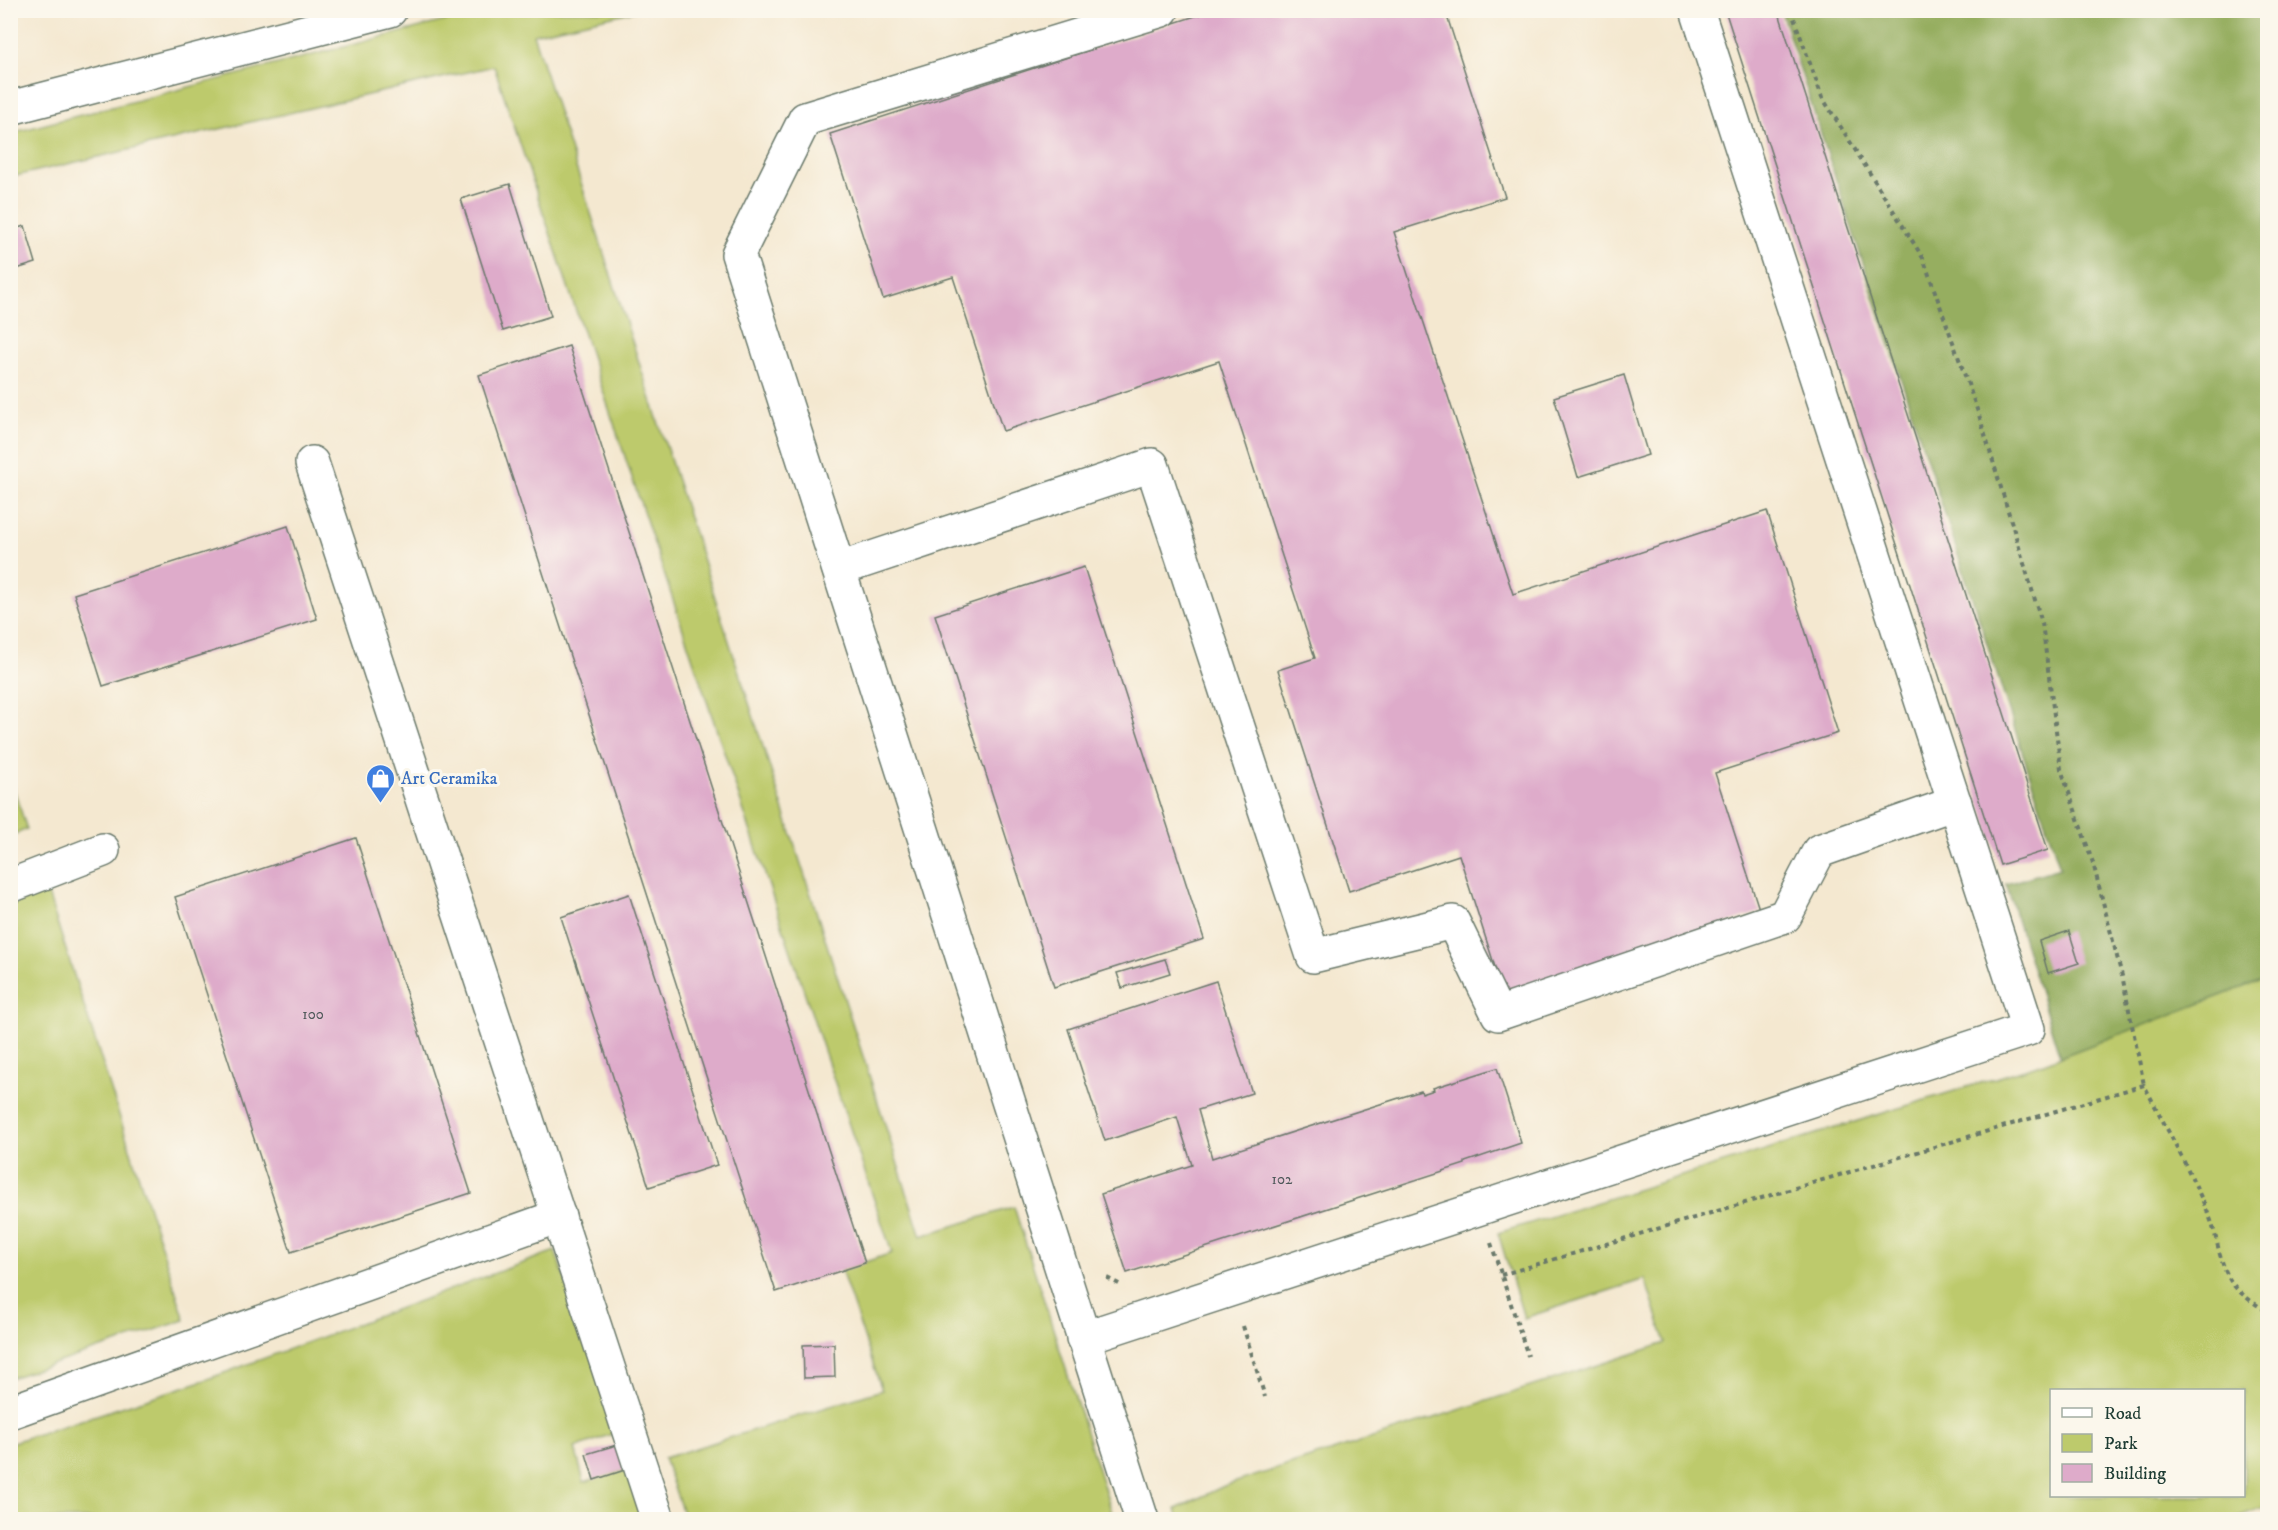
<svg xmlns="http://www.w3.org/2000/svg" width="2278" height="1530" font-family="'IM FELL DW Pica',serif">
<rect width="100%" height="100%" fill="#fbf7ec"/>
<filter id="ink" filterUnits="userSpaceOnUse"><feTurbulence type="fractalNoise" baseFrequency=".0167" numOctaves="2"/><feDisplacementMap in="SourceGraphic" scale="12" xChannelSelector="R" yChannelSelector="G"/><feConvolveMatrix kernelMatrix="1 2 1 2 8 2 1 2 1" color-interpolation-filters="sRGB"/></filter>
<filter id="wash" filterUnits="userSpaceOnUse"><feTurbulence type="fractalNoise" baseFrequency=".008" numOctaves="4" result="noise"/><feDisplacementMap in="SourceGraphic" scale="24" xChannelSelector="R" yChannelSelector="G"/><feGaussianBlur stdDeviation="1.35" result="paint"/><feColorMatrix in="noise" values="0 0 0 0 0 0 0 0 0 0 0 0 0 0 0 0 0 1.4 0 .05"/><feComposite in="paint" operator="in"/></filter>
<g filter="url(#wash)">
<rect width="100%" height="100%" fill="#f4e8d0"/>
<g fill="#bdca6c" stroke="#6e8450" stroke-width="1.5" fill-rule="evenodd">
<polygon points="483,11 635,11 533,34 921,1236 1014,1207 1114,1519 685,1519 664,1458 882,1390 841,1270 892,1253 494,66 11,177 11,133"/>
<polygon points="10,778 27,829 11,836 10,836"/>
<polygon points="47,891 185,1320 11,1378 11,905"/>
<path d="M2267,978V1507L2232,1520L1179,1519L1176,1509L1224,1486L1666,1343L1645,1279L1524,1318L1498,1233L2041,1064ZM2244,1390V1496H2052V1390Z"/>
<polygon points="555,1251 620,1431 575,1448 584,1482 634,1467 643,1519 17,1519 11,1500 10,1443 205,1380"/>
</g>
<polygon fill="#96ae60" stroke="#5a764a" stroke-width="1.5" points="1781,11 2267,11 2267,978 2060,1057 2006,884 2060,868"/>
<g id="blocks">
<g fill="#deabca">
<polygon points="1214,10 1445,10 1505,197 1394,232 1513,594 1767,511 1838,733 1715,773 1760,912 1504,995 1459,855 1349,891 1278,670 1315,658 1219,361 1003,431 953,277 883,299 830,134"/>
<polygon points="1725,10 1778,10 2048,850 2000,865"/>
<polygon points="510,184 551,316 503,331 461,199"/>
<polygon points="25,226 36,263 10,271 10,230"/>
<polygon points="569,346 865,1263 776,1292 479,375"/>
<polygon points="1624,375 1648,455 1578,477 1554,397"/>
<polygon points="288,526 317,619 103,686 74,594"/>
<polygon points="1084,567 1204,939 1054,987 935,615"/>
<polygon points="356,838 471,1193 291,1252 175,897"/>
<polygon points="629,894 717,1165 649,1187 561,917"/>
<polygon points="2069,931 2079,963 2048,973 2039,941"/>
<polygon points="1165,959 1170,973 1122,988 1117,973"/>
<polygon points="1216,981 1252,1093 1198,1110 1212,1158 1421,1091 1422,1094 1434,1090 1433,1088 1497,1068 1521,1143 1465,1162 1465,1164 1127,1273 1101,1194 1192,1165 1177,1117 1105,1141 1068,1029"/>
<polygon points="834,1344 835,1377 804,1378 803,1345"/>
<polygon points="620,1444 628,1469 594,1480 586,1454"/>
</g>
</g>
</g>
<g filter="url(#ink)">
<use href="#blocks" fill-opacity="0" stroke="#6a796b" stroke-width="1.5"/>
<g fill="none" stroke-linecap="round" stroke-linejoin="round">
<defs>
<g id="minor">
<polyline points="10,108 390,10"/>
<polyline points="312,463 658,1520"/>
<polyline points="839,569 1152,465 1313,956 1453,922 1498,1014 1785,916 1819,851 1955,803"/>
<polyline points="10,886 103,850"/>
<polyline points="1083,1338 2028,1029 1697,10"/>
<polyline points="10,1412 559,1216"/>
<polyline points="1142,1520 738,254 805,119 1162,10"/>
</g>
</defs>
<use href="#minor" stroke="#6a796b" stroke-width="36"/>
<g stroke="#6a796b" stroke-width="4" stroke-dasharray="4.5 4.5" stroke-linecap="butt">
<polyline points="1791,10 1822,97 1923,258 1979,415 2042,623 2061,769 2093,863 2123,980 2144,1085"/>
<polyline points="1491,1243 1528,1356"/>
<path d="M1501,1275L2144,1085C2167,1129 2191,1172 2210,1218C2218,1239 2219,1264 2232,1283C2241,1295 2255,1304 2268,1312"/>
<polyline points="1107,1278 1121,1285"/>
<polyline points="1243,1326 1265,1397"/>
</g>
<use href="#minor" stroke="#fff" stroke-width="33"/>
</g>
</g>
<defs>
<symbol id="shop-pin" viewBox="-11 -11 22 30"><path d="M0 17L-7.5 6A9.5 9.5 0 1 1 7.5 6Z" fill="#3f7fe0" stroke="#fbf7ec"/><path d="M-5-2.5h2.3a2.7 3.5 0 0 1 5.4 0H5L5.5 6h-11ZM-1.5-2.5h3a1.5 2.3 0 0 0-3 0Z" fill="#fff"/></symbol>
</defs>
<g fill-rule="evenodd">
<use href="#shop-pin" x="364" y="762" width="33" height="45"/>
</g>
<g text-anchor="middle" stroke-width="6" stroke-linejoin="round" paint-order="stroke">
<g font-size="15" fill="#4f585a">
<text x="313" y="1019">100</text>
<text x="1282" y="1184">102</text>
</g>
<g font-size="18" fill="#366cbe" stroke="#fbf7ec" text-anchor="start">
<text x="401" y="784">Art Ceramika</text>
</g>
</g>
<rect width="2278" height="1530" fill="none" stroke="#fbf7ec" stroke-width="36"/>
<rect x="2050" y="1389" width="195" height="108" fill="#fbf7ec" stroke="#a3ada2" stroke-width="1.5"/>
<rect x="2062" y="1408" width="30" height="9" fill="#ffffff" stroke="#a3ada2" stroke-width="1.5"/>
<text x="2104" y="1419" font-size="18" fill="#1f3d34">Road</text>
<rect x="2062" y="1434" width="30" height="18" fill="#bdca6c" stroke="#a3ada2" stroke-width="1.5"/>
<text x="2104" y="1449" font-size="18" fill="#1f3d34">Park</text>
<rect x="2062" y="1464" width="30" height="18" fill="#deabca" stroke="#a3ada2" stroke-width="1.5"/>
<text x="2104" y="1479" font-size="18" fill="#1f3d34">Building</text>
</svg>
